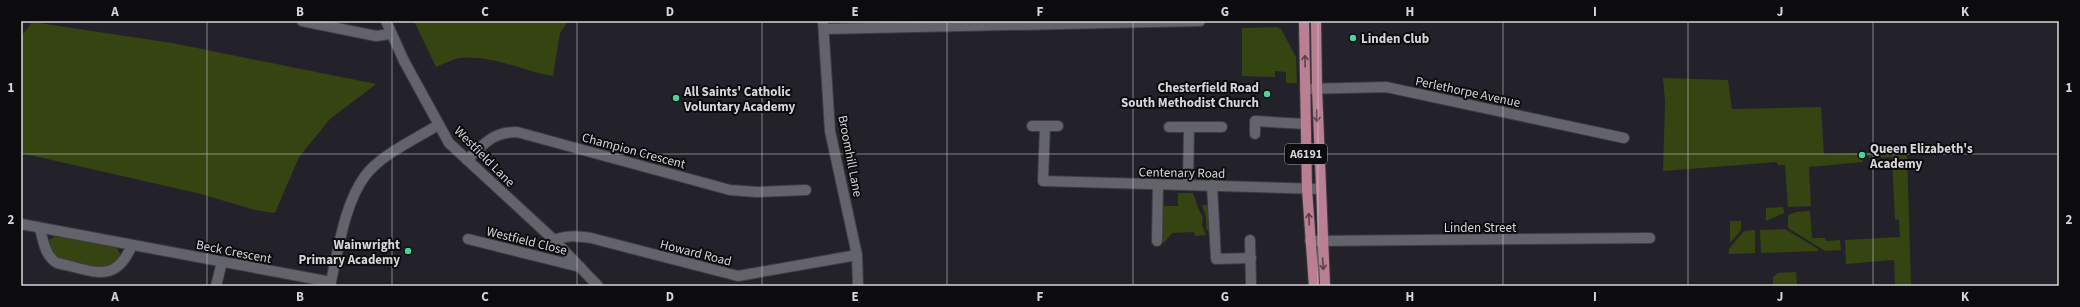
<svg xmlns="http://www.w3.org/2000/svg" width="2080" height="307" font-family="'Source Sans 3',sans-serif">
<rect width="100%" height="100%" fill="#23222a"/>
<g fill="#364411">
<path d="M414,21H568L560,33L553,76C522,71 491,54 459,58C451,60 443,64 436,67Z"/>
<polygon points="32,22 172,43 376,84 330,119 299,157 275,213 255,210 201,194 21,153 21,33 24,33"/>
<polygon points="1278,27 1281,29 1296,57 1297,83 1286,83 1286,72 1275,71 1275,77 1242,76 1242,28"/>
<polygon points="1663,78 1728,80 1732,109 1821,107 1824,154 1907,152 1911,286 1895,286 1894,260 1846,264 1845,240 1900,237 1899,220 1895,219 1892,157 1869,158 1869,156 1863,155 1863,162 1809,167 1811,206 1788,207 1785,165 1778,165 1777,162 1663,171 1665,102"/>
<path d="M1178,193H1193C1196,201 1198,210 1203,217L1202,225L1206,235L1195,236L1194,232L1172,233L1165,242H1162L1163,206H1178Z"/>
<polygon points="1202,205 1209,205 1210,235 1206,228 1206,217"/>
<polygon points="1783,207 1784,213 1766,221 1766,208"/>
<polygon points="1810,211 1812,238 1825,238 1826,241 1840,240 1841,250 1825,251 1788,228 1788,215 1796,212"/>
<polygon points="1730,221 1741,221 1741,230 1730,243"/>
<polygon points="1785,229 1818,249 1818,251 1761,253 1760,230"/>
<polygon points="1755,230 1755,253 1729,254 1729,249 1744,231"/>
<path d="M55,236L115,246L120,253C119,260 115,264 108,266C98,269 56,262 51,253C49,250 49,244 48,241Z"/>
<polygon points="1796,272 1797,286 1773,286 1773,277 1778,273"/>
</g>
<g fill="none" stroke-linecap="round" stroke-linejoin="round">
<defs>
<g id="street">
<polyline points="302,21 376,36 390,34"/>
<polyline points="823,21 830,131 857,255 858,286"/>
<polyline points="824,29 1200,21"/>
<polyline points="1305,89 1386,87 1624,138"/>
<polyline points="1032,126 1058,126"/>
<polyline points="1045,126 1043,181 1320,189"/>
<polyline points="1169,127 1222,127"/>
<polyline points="1255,134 1255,121 1305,124"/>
<path d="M467,160C484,144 492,132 517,132L730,190L757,192L806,190"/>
<polyline points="1188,185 1189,127"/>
<polyline points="1212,185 1216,259 1251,258"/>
<polyline points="21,224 331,282"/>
<path d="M40,228C43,241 45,256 57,263C92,270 115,286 132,245"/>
<polyline points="468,239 580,267"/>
<path d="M554,240C567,235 578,236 591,238L738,276L857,255"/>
<polyline points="1250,240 1251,284"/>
<polyline points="1157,241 1158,185"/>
<polyline points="1310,241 1650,238"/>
<polyline points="216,286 222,262"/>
<path d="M330,286C338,252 344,204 365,176C380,155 416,139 438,125"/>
</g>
<polyline id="secondary" points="386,21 404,61 449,143 554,240 598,286"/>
<g id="primary">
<polyline points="1304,21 1307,189 1314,286"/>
<polyline points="1316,21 1317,88 1325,286"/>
</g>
</defs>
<use href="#street" stroke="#3c3c42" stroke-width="12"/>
<use href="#secondary" stroke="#3c3c42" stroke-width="12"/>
<use href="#primary" stroke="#3c3c42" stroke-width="12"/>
<use href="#street" stroke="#63636c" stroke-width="10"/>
<use href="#secondary" stroke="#63636c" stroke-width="10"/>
<use href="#primary" stroke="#ba7f92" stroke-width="10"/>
</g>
<defs><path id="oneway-shaft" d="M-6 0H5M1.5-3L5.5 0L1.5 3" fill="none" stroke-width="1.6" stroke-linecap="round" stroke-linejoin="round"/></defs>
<g stroke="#5a404a">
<use href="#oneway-shaft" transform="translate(1305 61) rotate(-91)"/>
<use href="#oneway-shaft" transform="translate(1317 116) rotate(88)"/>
<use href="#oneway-shaft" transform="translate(1309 219) rotate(-93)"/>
<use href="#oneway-shaft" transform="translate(1323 264) rotate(86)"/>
</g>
<path fill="none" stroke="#d5d5da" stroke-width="1" stroke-opacity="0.55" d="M207,21V286M392,21V286M577,21V286M762,21V286M947,21V286M1133,21V286M1318,21V286M1503,21V286M1688,21V286M1873,21V286M21,154H2059"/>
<g fill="#4dd39a" stroke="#0c0c0f" stroke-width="1.5">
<circle cx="1353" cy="38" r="4"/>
<circle cx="1267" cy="94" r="4"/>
<circle cx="676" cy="98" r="4"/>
<circle cx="1862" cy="155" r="4"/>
<circle cx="408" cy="251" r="4"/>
</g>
<g text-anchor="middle" stroke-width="4" stroke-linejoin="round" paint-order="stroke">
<rect fill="#0c0c0f" stroke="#99999d" stroke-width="1" x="1285" y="144" width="42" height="20" rx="3"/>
<g font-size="12" font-weight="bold" fill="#d5d5da">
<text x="1306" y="158">A6191</text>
</g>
<g font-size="13" font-weight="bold" fill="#d5d5da" stroke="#0c0c0f" text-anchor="start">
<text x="1361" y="43">Linden Club</text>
<text x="1259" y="92" text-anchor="end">Chesterfield Road<tspan x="1259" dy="15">South Methodist Church</tspan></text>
<text x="684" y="96">All Saints' Catholic<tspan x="684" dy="15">Voluntary Academy</tspan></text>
<text x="1870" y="153">Queen Elizabeth's<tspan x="1870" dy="15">Academy</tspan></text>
<text x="400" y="249" text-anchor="end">Wainwright<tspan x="400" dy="15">Primary Academy</tspan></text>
</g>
<g font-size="13" fill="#d5d5da" stroke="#0c0c0f">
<text transform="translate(1468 91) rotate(12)" y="5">Perlethorpe Avenue</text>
<text transform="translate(634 150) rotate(15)" y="5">Champion Crescent</text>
<text transform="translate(485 156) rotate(45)" y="5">Westfield Lane</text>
<text transform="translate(851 156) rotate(79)" y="5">Broomhill Lane</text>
<text transform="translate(1182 172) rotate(1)" y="5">Centenary Road</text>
<text x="1480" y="232">Linden Street</text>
<text transform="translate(527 240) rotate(14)" y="5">Westfield Close</text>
<text transform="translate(234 251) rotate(11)" y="5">Beck Crescent</text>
<text transform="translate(696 252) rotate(14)" y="5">Howard Road</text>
</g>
</g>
<rect width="2080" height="307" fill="none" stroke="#0c0c0f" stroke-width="44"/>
<rect x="22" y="22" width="2036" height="263" fill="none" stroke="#d5d5da" stroke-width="1.5"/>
<g font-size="13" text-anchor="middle" font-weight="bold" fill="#d5d5da">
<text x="115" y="16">A</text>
<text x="300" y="16">B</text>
<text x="485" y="16">C</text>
<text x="670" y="16">D</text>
<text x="855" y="16">E</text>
<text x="1040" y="16">F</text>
<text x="1225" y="16">G</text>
<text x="1410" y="16">H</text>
<text x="1595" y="16">I</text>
<text x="1780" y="16">J</text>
<text x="1965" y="16">K</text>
<text x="11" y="92">1</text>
<text x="2069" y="92">1</text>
<text x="11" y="224">2</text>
<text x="2069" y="224">2</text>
<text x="115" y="301">A</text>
<text x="300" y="301">B</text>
<text x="485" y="301">C</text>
<text x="670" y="301">D</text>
<text x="855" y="301">E</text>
<text x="1040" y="301">F</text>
<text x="1225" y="301">G</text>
<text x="1410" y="301">H</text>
<text x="1595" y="301">I</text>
<text x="1780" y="301">J</text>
<text x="1965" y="301">K</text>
</g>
</svg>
